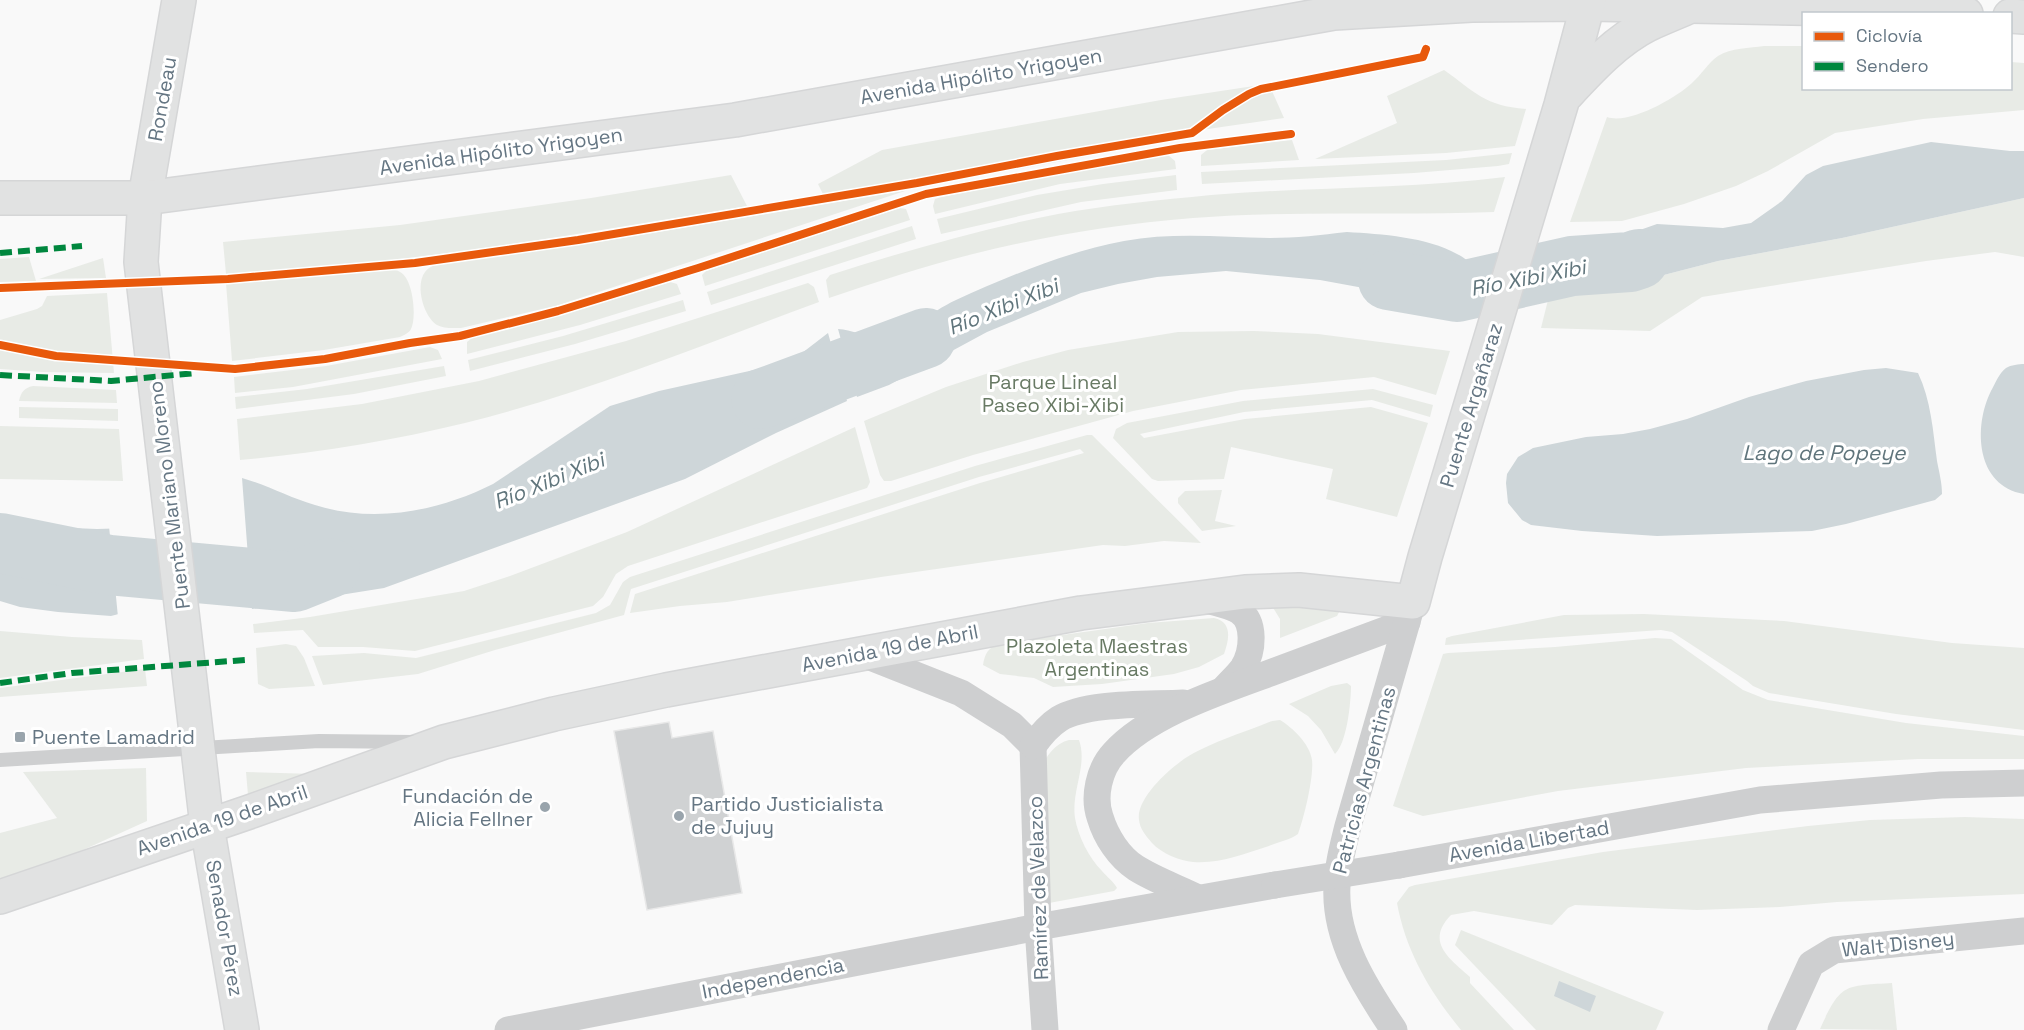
<svg xmlns="http://www.w3.org/2000/svg" width="2024" height="1030" font-family="'Space Grotesk',sans-serif">
<rect width="100%" height="100%" fill="#f9f9f9"/>
<g fill="#e8ebe6">
<path d="M1764,46H1803L1804,88H2010L2011,62L2024,63V110L1923,119L1835,133L1768,171L1736,186L1684,204L1622,221L1570,222L1607,117C1629,125 1676,98 1692,83C1701,75 1708,63 1718,56C1731,48 1750,48 1764,46Z"/>
<path d="M1444,70C1475,92 1485,106 1526,109L1515,146L1446,153L1315,159L1397,123L1387,96Z"/>
<polygon points="1254,86 1218,108 1191,130 1069,149 937,175 823,194 818,184 882,150 1161,100"/>
<polygon points="1272,91 1284,118 1201,130 1252,96"/>
<polygon points="1292,140 1299,160 1201,166 1201,155 1207,150"/>
<polygon points="1166,142 958,180 958,178 1139,146"/>
<polygon points="1512,153 1509,164 1498,166 1414,173 1202,184 1201,172 1446,160"/>
<polygon points="1168,155 1175,161 1176,169 1060,184 935,214 933,206 935,199 942,197 1081,169"/>
<path d="M731,175L747,206C634,225 521,244 408,258C347,266 286,269 226,274L223,242L400,225L591,198Z"/>
<polygon points="1176,175 1177,190 1081,202 941,234 937,219 1037,195 1103,184"/>
<path d="M1505,177L1494,212C1394,216 1293,210 1193,218C1119,224 1045,236 973,254C924,266 877,282 829,298L826,280L830,275C905,251 981,229 1058,214C1108,205 1160,200 1211,195C1309,187 1408,189 1505,177Z"/>
<path d="M908,190L559,305L461,328C453,328 444,329 437,325C423,316 415,285 425,272C428,268 432,266 437,264L598,242Z"/>
<polygon points="2024,198 2024,257 1995,252 1926,261 1702,297 1650,331 1541,328 1550,292 1590,292 1625,285 1718,261 1842,238"/>
<polygon points="900,208 906,209 910,220 705,286 702,275 706,271"/>
<polygon points="912,226 916,239 711,305 707,292"/>
<polygon points="29,257 36,281 0,282 0,259"/>
<polygon points="103,258 106,278 39,279"/>
<path d="M390,270C394,270 397,270 400,272C413,278 417,317 411,329C409,333 404,335 400,337L324,350L232,361L226,283Z"/>
<polygon points="670,282 677,284 681,294 580,325 467,354 467,342 472,338 561,315"/>
<path d="M808,283L814,287L819,302C702,345 586,393 465,423C391,441 316,453 240,460L237,419L362,404L479,381L626,341Z"/>
<polygon points="107,293 114,373 42,372 0,369 0,320 37,309 42,306 47,296"/>
<polygon points="683,300 686,311 575,344 470,371 468,360 563,336"/>
<polygon points="1254,331 1318,334 1450,351 1436,395 1374,377 1241,390 1133,411 973,455 891,481 884,481 880,475 864,421 946,387 1023,362 1068,350 1178,332"/>
<polygon points="430,347 438,350 442,359 293,387 235,393 234,377 326,366"/>
<polygon points="444,366 446,376 354,394 236,409 235,397 307,389"/>
<path d="M33,386L116,390L117,403L19,401C21,392 24,388 33,386Z"/>
<polygon points="1373,389 1433,405 1430,417 1372,400 1244,412 1140,434 1144,438 1245,419 1371,407 1428,423 1397,517 1326,499 1333,469 1231,447 1224,479 1158,481 1152,479 1113,438 1116,429 1127,423 1243,401"/>
<polygon points="19,407 118,409 118,421 19,418"/>
<polygon points="0,426 119,429 123,481 0,479"/>
<polygon points="855,427 869,478 870,482 867,488 628,566 616,574 603,597 593,606 415,651 363,647 318,647 303,630 254,633 253,624 310,617 464,591 507,577 627,532"/>
<polygon points="1087,435 1092,435 1201,543 1164,541 1125,546 1103,545 881,577 727,602 680,606 630,613 635,594 980,483 1084,453 1080,449 979,477 631,589 624,615 495,650 418,674 323,685 312,656 364,653 416,658 596,613 610,605 623,582 630,577 975,466"/>
<polygon points="1222,490 1215,521 1236,526 1202,531 1178,503 1178,498 1185,491"/>
<polygon points="1277,604 1340,610 1337,616 1280,638 1280,619 1272,606"/>
<polygon points="1644,614 1784,621 1952,643 2024,648 2024,730 1896,714 1769,693 1753,686 1747,681 1672,632 1661,630 1445,645 1446,638 1452,636 1564,615"/>
<path d="M1214,618C1233,622 1229,640 1224,654L1199,667L1174,674L1102,684L1053,687L1034,678L1000,674L983,665C985,653 988,648 999,644L1148,623Z"/>
<polygon points="0,631 72,637 142,640 144,659 0,678"/>
<polygon points="1655,638 1671,639 1743,690 1768,700 1906,723 2024,736 2024,759 1918,759 1746,768 1558,791 1423,816 1393,806 1443,654 1448,653 1555,647"/>
<polygon points="286,644 296,646 304,658 315,686 269,689 258,684 256,648"/>
<polygon points="145,669 147,686 0,697 0,688"/>
<path d="M1347,683L1351,686C1351,702 1347,743 1335,754L1321,730L1308,716L1289,704L1331,686Z"/>
<path d="M1280,720C1293,728 1310,744 1312,760C1314,777 1304,818 1298,834C1290,840 1278,842 1269,846C1244,854 1220,864 1193,862C1180,861 1161,853 1152,843C1146,836 1140,829 1139,820C1136,800 1165,773 1180,762C1202,745 1245,732 1272,721Z"/>
<path d="M1069,740H1079C1088,765 1071,791 1075,818C1078,836 1089,858 1102,871C1107,877 1114,882 1117,888L1114,891L1049,903L1040,768C1048,755 1054,744 1069,740Z"/>
<polygon points="146,768 147,821 39,870 0,882 0,833 57,818 23,772"/>
<polygon points="246,772 315,774 248,795"/>
<path d="M1965,817L2024,819V894L1837,902L1780,907L1697,910L1575,905L1568,908L1552,925L1474,911L1451,915C1425,942 1449,958 1470,977V983L1514,1030H1461C1430,992 1406,952 1397,903L1409,887L1415,885L1603,852L1808,826L1870,820Z"/>
<polygon points="1461,930 1664,1012 1656,1030 1536,1030 1455,945"/>
<path d="M1892,983L1897,1030L1820,1029C1841,983 1844,986 1892,983Z"/>
</g>
<g fill="#ced6d9">
<polygon points="1931,142 2010,151 2024,151 2024,198 1842,238 1718,261 1625,285 1590,292 1550,292 1560,254 1586,249 1657,224 1723,228 1751,223 1782,201 1806,175 1823,166"/>
<path d="M1347,232C1381,234 1427,237 1457,254C1464,257 1470,263 1477,267L1459,322L1380,291L1320,280L1226,271L1157,277L1118,284L1081,293L987,332L889,385L857,397L838,329C852,330 863,336 878,336C908,334 930,312 956,300C1009,276 1066,252 1124,241C1172,232 1221,237 1270,238C1296,238 1321,235 1347,232Z"/>
<path d="M828,333L847,401L776,433L685,479L384,588L252,609L242,478C267,485 290,498 315,505C375,524 439,511 493,484L610,406L659,391L777,365L802,353Z"/>
<path d="M2024,364V494C1976,486 1973,427 1991,391C1995,384 1999,373 2006,368C2011,365 2019,364 2024,364Z"/>
<path d="M1886,368L1918,373C1931,400 1933,431 1937,461C1939,472 1942,482 1942,494L1935,500L1846,524L1812,531L1657,536L1582,531L1531,525L1522,520L1508,503L1506,483L1507,474L1518,457L1533,448L1586,437L1623,434L1650,429L1687,419L1749,397L1806,381L1864,370Z"/>
<polygon points="0,517 72,528 97,529 129,528 138,609 111,616 58,612 20,607 0,601"/>
<polygon points="1559,981 1596,996 1590,1012 1554,996"/>
</g>
<g fill="#f9f9f9">
<polygon points="1476,263 1479,268 1462,323 1458,325 1456,324"/>
<polygon points="129,525 132,527 141,609 139,612 118,617 109,526"/>
</g>
<g fill="none" stroke-linecap="round" stroke-linejoin="round">
<g stroke="#ced6d9" stroke-width="60">
<polyline points="1388,280 1457,292 1572,266 1630,262 1639,259"/>
<polyline points="761,399 926,338"/>
<polyline points="0,543 109,565 295,582 330,568"/>
</g>
</g>
<polygon fill="#d0d2d3" stroke="#e8e8e8" stroke-width="1.5" points="669,722 672,738 713,731 742,893 647,910 614,731"/>
<g fill="none" stroke-linecap="round" stroke-linejoin="round">
<defs>
<g id="secondary">
<polyline points="179,0 145,198 141,262 207,826 242,1030"/>
<polyline points="2010,16 2024,17"/>
<path d="M1567,94C1591,68 1617,40 1649,24C1660,19 1672,14 1684,9"/>
<polyline points="0,198 145,198 735,120 1334,13 1472,5 1589,4 1899,10 1966,14"/>
<polyline points="0,897 252,811 444,742 554,714 666,690 1081,613 1199,598 1245,592 1299,590 1413,602 1425,557 1561,105 1589,0"/>
</g>
</defs>
<use href="#secondary" stroke="#d5d6d7" stroke-width="36"/>
<polyline stroke="#cecfd0" stroke-width="14" points="0,760 319,741 414,742"/>
<g stroke="#cecfd0" stroke-width="27">
<path d="M1202,599C1213,602 1229,605 1239,611C1256,622 1253,652 1243,668C1237,676 1230,682 1224,689"/>
<polyline points="860,653 961,693 1012,725 1033,746"/>
<polyline points="1033,746 1038,927 1045,1030"/>
<path d="M1033,746C1040,736 1048,726 1059,719C1087,702 1149,705 1183,703"/>
<polyline points="1399,865 1760,800 1941,785 2024,783"/>
<path d="M1198,898C1178,888 1155,880 1136,868C1119,857 1106,837 1100,817C1093,797 1099,769 1114,753C1149,714 1222,691 1270,673C1316,656 1361,639 1407,622"/>
<polyline points="508,1030 1038,927 1275,885"/>
<path d="M1394,1030C1365,987 1334,939 1337,886C1338,865 1343,846 1348,826L1410,611"/>
<polyline points="1781,1030 1811,964 1834,950 2024,931"/>
</g>
<use href="#secondary" stroke="#e1e2e2" stroke-width="33"/>
<polyline stroke="#cecfd0" stroke-width="27" points="1275,885 1399,865"/>
<g stroke="#00873e" stroke-width="6" stroke-dasharray="12 6" stroke-linecap="butt">
<polyline points="0,253 82,246"/>
<polyline points="0,375 111,381 196,373"/>
<polyline points="0,683 72,673 245,660"/>
</g>
<defs>
<g id="cycleway">
<polyline points="0,288 228,279 415,263 578,240 917,183 1057,156 1192,133 1223,110 1249,94 1261,89 1423,57 1426,49"/>
<polyline points="0,345 56,356 235,369 325,359 410,343 460,336 558,311 698,268 926,194 1180,148 1291,134"/>
</g>
</defs>
<use href="#cycleway" stroke="#fff" stroke-width="11"/>
<use href="#cycleway" stroke="#e8590c" stroke-width="8"/>
</g>
<g fill="#99a4ac" stroke="#fff" stroke-width="2">
<rect x="14" y="731" width="12" height="12" rx="3"/>
<circle cx="545" cy="807" r="6"/>
<circle cx="679" cy="816" r="6"/>
</g>
<g text-anchor="middle" stroke-width="6" stroke-linejoin="round" paint-order="stroke">
<g font-size="20" fill="#657683" stroke="#fff">
<text transform="translate(981 76) rotate(-10)" y="7">Avenida Hipólito Yrigoyen</text>
<text transform="translate(162 99) rotate(-80)" y="7">Rondeau</text>
<text transform="translate(501 151) rotate(-8)" y="7">Avenida Hipólito Yrigoyen</text>
<text transform="translate(1471 405) rotate(-73)" y="7">Puente Argañaraz</text>
<text transform="translate(169 495) rotate(-97)" y="7">Puente Mariano Moreno</text>
<text transform="translate(890 648) rotate(-11)" y="7">Avenida 19 de Abril</text>
<text transform="translate(1364 780) rotate(-75)" y="7">Patricias Argentinas</text>
<text transform="translate(222 820) rotate(-19)" y="7">Avenida 19 de Abril</text>
<text transform="translate(1529 841) rotate(-10)" y="7">Avenida Libertad</text>
<text transform="translate(1038 888) rotate(-92)" y="7">Ramírez de Velazco</text>
<text transform="translate(225 928) rotate(80)" y="7">Senador Pérez</text>
<text transform="translate(1898 944) rotate(-6)" y="7">Walt Disney</text>
<text transform="translate(773 978) rotate(-11)" y="7">Independencia</text>
</g>
<g font-size="20" fill="#687a64" stroke="#fff">
<text x="1053" y="389">Parque Lineal<tspan x="1053" dy="23">Paseo Xibi-Xibi</tspan></text>
<text x="1097" y="653">Plazoleta Maestras<tspan x="1097" dy="23">Argentinas</tspan></text>
</g>
<g font-size="20" fill="#657683" stroke="#fff" text-anchor="start">
<text x="32" y="744">Puente Lamadrid</text>
<text x="533" y="803" text-anchor="end">Fundación de<tspan x="533" dy="23">Alicia Fellner</tspan></text>
<text x="691" y="811">Partido Justicialista<tspan x="691" dy="23">de Jujuy</tspan></text>
</g>
<g font-size="21" font-style="italic" fill="#60757c" stroke="#fff">
<text transform="translate(1528 278) rotate(-11)" y="7">Río Xibi Xibi</text>
<text transform="translate(1003 307) rotate(-22)" y="7">Río Xibi Xibi</text>
<text x="1824" y="460">Lago de Popeye</text>
<text transform="translate(549 481) rotate(-22)" y="7">Río Xibi Xibi</text>
</g>
</g>
<rect x="1802" y="12" width="210" height="78" fill="#ffffff" stroke="#c1c8cd" stroke-width="1.5"/>
<rect x="1814" y="32" width="30" height="9" fill="#e8590c" stroke="#c1c8cd" stroke-width="1.5"/>
<text x="1856" y="42" font-size="18" fill="#657683">Ciclovía</text>
<rect x="1814" y="62" width="30" height="9" fill="#00873e" stroke="#c1c8cd" stroke-width="1.5"/>
<text x="1856" y="72" font-size="18" fill="#657683">Sendero</text>
</svg>
